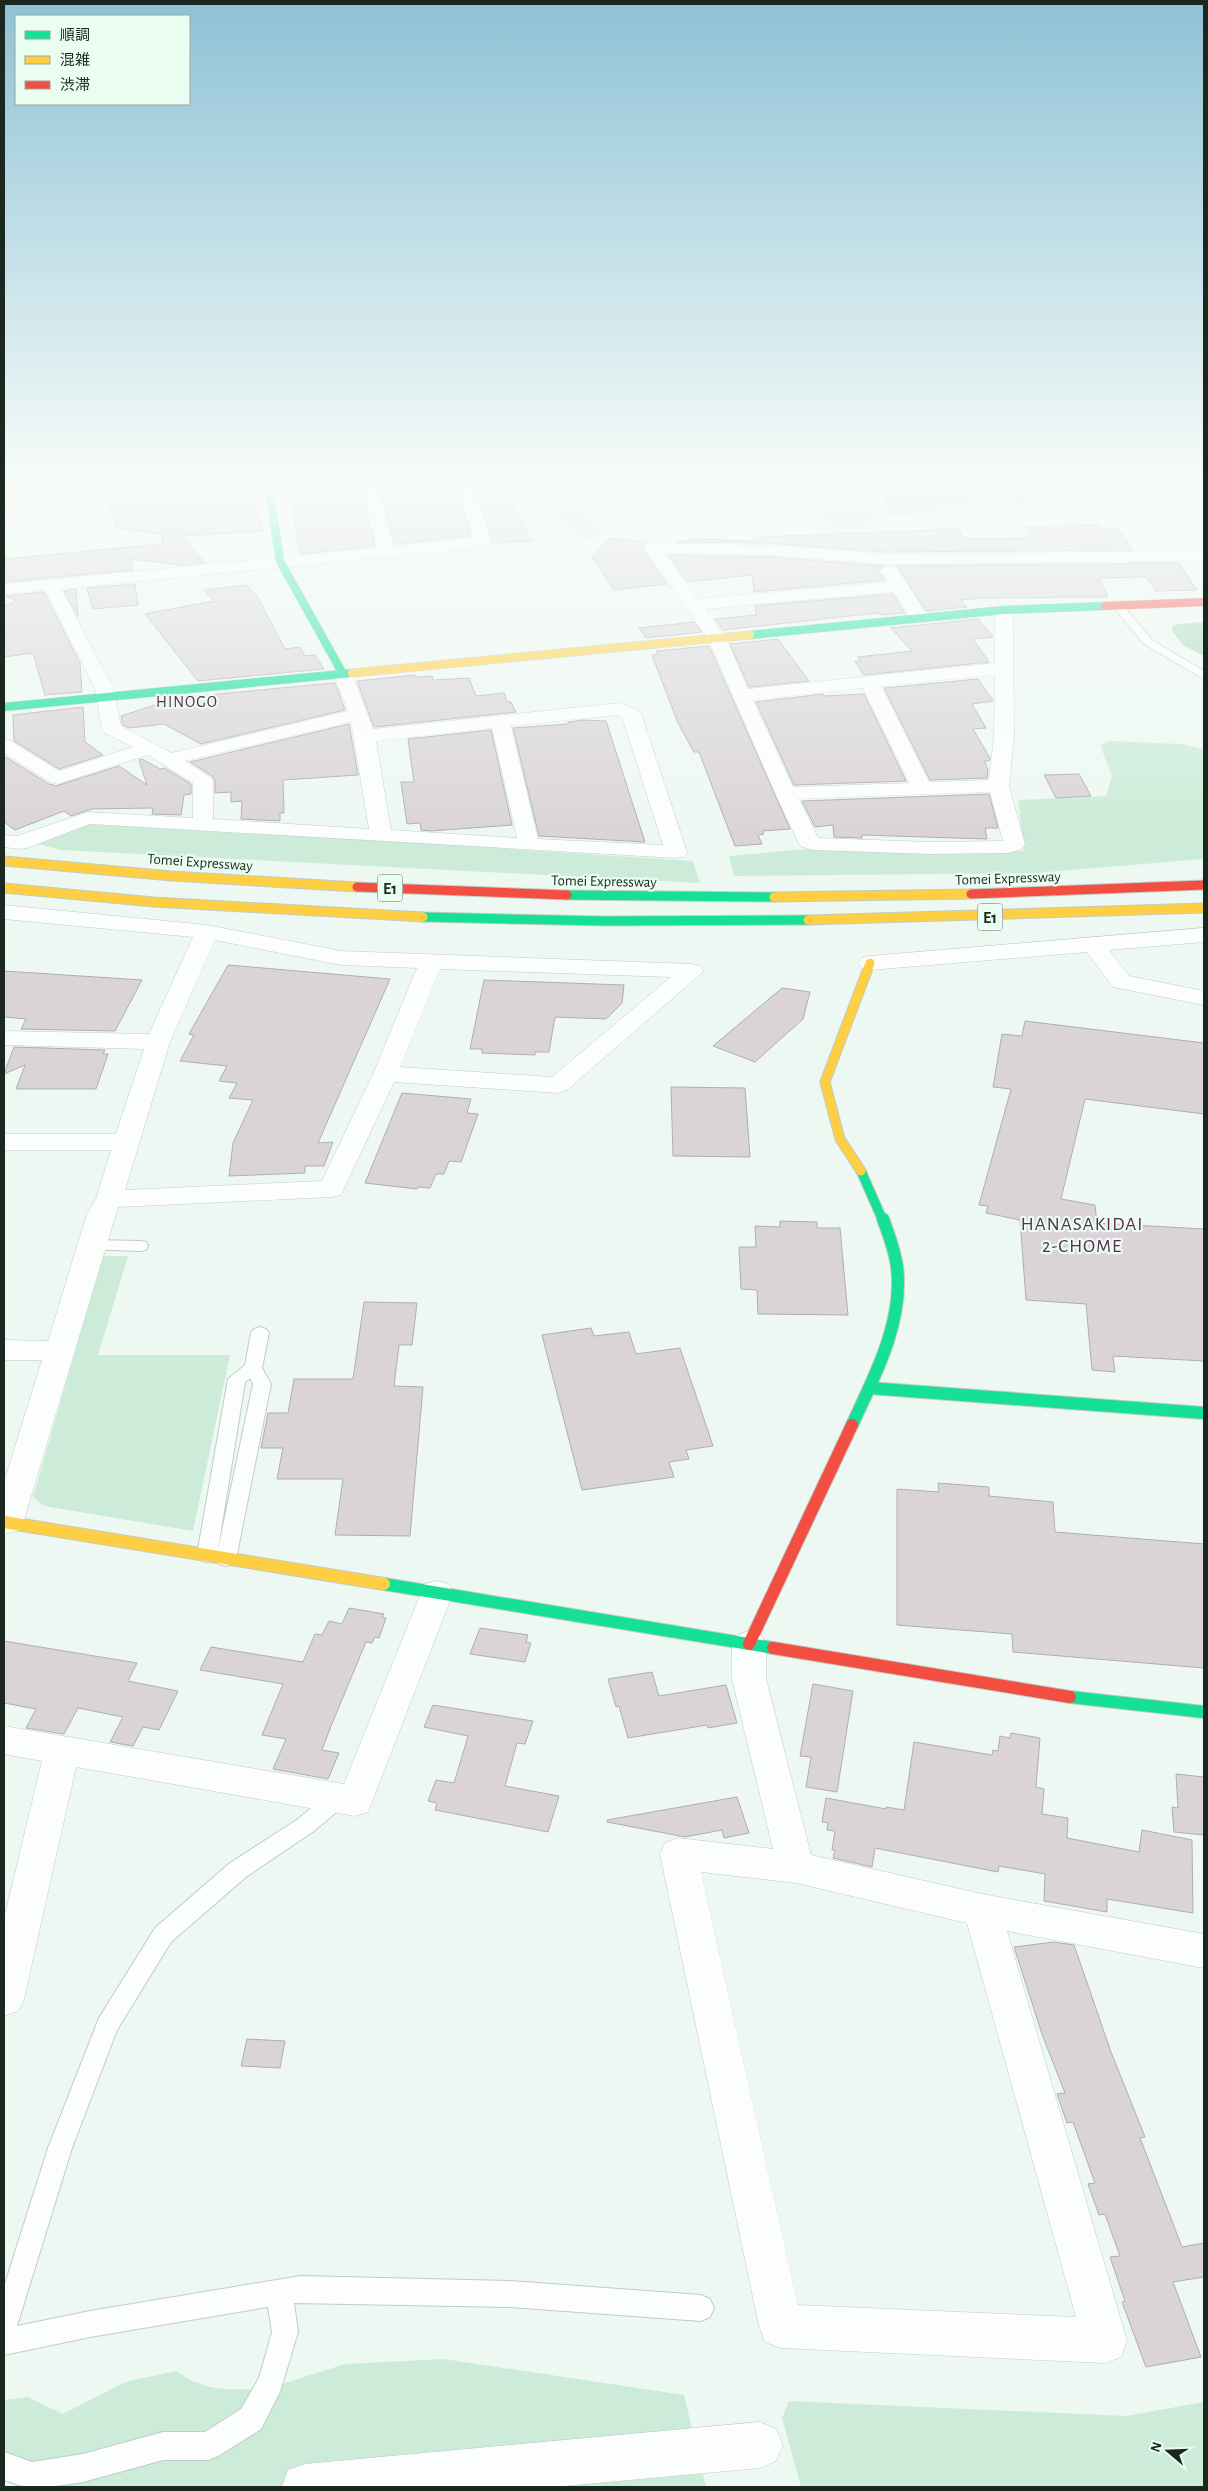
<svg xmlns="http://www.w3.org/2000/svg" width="1208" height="2491" font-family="'Alegreya Sans','Noto Sans JP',sans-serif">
<rect width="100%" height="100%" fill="#eef8f2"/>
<g fill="#ccecd9">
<path d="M538,483H570L565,492L601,532L600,536C570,549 546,507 538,483Z"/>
<path d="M623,483H870L879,517C863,531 849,528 829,526L813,505L794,499L744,497L707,502L671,504L647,500Z"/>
<polygon points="1109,741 1181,744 1204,749 1204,859 1036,873 734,876 729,856 808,849 1024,851 1018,800 1106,796 1112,776 1100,745"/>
<polygon points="95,822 693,861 700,883 61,850 37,844 79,826"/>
<polygon points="103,1256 128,1256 98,1355 230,1355 193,1531 44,1506 33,1497"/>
<polygon points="444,2359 684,2395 706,2487 56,2487 154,2457 197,2461 231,2448 282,2384 345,2364"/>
<path d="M176,2371C203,2390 223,2390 254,2389L244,2411L203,2433L38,2466L4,2454V2400L28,2397L63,2414L125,2382Z"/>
<polygon points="789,2401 1126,2416 1204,2402 1204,2487 801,2487 782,2418"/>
</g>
<g fill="#a7d8bb">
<polygon points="876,483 927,483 930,488 937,489 1014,489 1022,490 1031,500 1030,503 980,502 936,506 936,511 891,516"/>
<polygon points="1204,622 1204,656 1184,646 1172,631 1172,627 1177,624"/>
</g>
<g fill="#dad4d9" stroke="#afaeaf">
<polygon points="118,483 247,483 264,531 181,536 205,563 182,565 131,559 133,570 4,582 4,559 162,544 163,534 116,528 108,495 121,493"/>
<polygon points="288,483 359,483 375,546 300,554"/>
<polygon points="379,483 441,483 442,486 455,486 471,536 394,544"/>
<polygon points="500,484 503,492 509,495 532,541 492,543 475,485"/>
<polygon points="1099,525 1101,529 1118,528 1132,550 883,552 770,543 676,542 695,539 754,541 760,537 784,537 783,536 959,529 964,539 1032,538 1025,527"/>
<polygon points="610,538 646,542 642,549 667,584 614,590 592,557"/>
<polygon points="668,555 770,557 883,566 879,571 885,580 754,592 752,575 688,582"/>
<polygon points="1179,563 1197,590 1156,591 1146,577 1099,578 1108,597 980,598 961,600 967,607 926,611 897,566"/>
<polygon points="135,584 138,605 93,609 87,588"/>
<polygon points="246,585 257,596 285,649 300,647 305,656 315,655 324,669 198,681 145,614 214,601 204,590"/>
<polygon points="76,589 78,617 64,591"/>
<polygon points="44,592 80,663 82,692 45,695 33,653 4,657 4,606 17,601 6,596"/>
<polygon points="893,594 905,613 880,615 878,613 723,630 715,619 756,615 755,606"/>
<polygon points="978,619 993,637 973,639 989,662 864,675 855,661 861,661 858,657 912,651 891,628"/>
<polygon points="694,622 702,632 646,638 639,628"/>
<polygon points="778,639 809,681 749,687 730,644"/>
<polygon points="709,646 790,829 762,831 764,834 758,835 762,844 735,846 699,752 694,752 678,723 652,655 658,654 656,651"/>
<polygon points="415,675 415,677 432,676 433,680 469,678 476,696 504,693 507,702 511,702 516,712 374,727 357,681"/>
<polygon points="978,679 993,701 972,704 986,728 973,729 990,758 989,761 984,761 988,769 987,778 930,780 884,688"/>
<polygon points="333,683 335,683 345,710 201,744 164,724 129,728 123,725 121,716 177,698"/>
<polygon points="823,694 824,696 864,694 906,781 794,785 756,702"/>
<polygon points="83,707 85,742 103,755 59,769 14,741 13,715"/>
<polygon points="583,720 606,721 645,842 539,836 513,728 568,724 568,722"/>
<polygon points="349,724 358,775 283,780 284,813 280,813 280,821 241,819 242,801 231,802 231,792 215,793 215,781 212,776 190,762"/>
<polygon points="491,730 512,825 431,831 421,830 420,823 407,824 401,782 414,782 408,739"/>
<polygon points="4,756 49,784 56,786 119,766 147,785 139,760 142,759 160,769 165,768 191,784 191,794 184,795 181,815 152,814 153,808 92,809 71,816 64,811 15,830 4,822"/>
<polygon points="1079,774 1091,796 1056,798 1044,775"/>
<polygon points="989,794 998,828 985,828 987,839 862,835 862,838 834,837 833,825 815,827 802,801"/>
<polygon points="228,965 390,979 318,1143 333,1142 324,1166 305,1166 305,1173 229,1176 233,1143 253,1100 229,1098 237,1083 219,1081 227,1066 180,1061 194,1035 189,1034"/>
<polygon points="4,971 142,980 115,1031 21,1029 26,1019 4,1017"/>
<polygon points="484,980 624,985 622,1003 606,1019 555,1017 549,1052 535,1052 535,1055 482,1053 482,1049 470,1049"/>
<polygon points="782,988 810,992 803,1019 755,1062 713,1046"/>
<polygon points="1025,1021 1204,1043 1204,1114 1085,1099 1061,1199 1095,1205 1097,1223 1204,1229 1204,1361 1113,1356 1115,1372 1092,1370 1086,1304 1026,1300 1020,1220 986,1213 988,1206 979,1205 1011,1089 993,1087 1002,1034 1022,1036"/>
<polygon points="14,1047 105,1050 103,1054 108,1054 96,1089 16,1089 25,1065 4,1074"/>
<polygon points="671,1087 745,1088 750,1157 673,1156"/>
<polygon points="402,1093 471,1099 467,1113 478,1114 461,1162 449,1161 444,1174 436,1174 430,1188 418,1187 417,1189 365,1183"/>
<polygon points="780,1221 817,1222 817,1228 840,1228 848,1315 758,1314 757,1290 741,1289 739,1247 756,1247 755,1226 780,1227"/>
<polygon points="364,1302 417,1303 412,1345 399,1345 394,1386 423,1387 410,1536 335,1535 343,1479 277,1479 283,1448 261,1448 268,1413 288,1413 294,1379 353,1379"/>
<polygon points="591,1328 594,1336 629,1332 636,1354 680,1348 713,1446 686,1450 689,1459 669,1462 674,1477 582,1490 542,1335"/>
<polygon points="938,1483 989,1487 989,1496 1053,1502 1055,1532 1204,1544 1204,1668 1013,1652 1012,1634 897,1625 897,1489 939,1492"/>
<polygon points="349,1608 384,1614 382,1617 386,1618 379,1638 375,1637 372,1643 366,1642 331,1726 322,1750 339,1753 328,1779 273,1769 286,1739 262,1735 283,1684 200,1670 211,1647 303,1662 315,1634 322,1635 329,1621 342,1624"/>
<polygon points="480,1628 528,1635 526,1642 531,1643 525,1662 470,1654"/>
<polygon points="4,1641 137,1663 128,1681 178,1691 159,1730 143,1727 133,1746 110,1742 123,1717 78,1708 64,1734 26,1728 36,1709 4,1703"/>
<polygon points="652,1672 659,1696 726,1685 737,1723 708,1728 707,1725 628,1738 619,1706 616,1707 608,1679"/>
<polygon points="813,1684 853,1691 837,1792 806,1787 811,1757 800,1756"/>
<polygon points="433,1705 533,1721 525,1744 517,1743 505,1786 559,1796 548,1832 435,1810 437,1803 428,1801 436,1780 454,1783 468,1736 424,1727"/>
<polygon points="1011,1733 1040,1738 1036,1787 1044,1789 1042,1814 1068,1818 1067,1838 1139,1852 1142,1830 1192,1840 1193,1913 1107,1899 1107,1912 1044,1901 1045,1874 999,1866 998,1872 875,1848 872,1867 833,1858 835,1850 832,1850 835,1831 827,1830 828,1823 822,1822 826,1798 886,1809 886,1807 904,1810 914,1742 992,1755 993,1750 998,1751 1000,1736 1010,1738"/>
<polygon points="1176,1774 1204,1777 1204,1835 1174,1832 1172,1807 1178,1808"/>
<polygon points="737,1797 749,1833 724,1838 722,1830 685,1837 607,1822 607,1820"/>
<polygon points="1054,1942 1074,1945 1111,2052 1145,2137 1140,2138 1182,2247 1204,2243 1204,2277 1173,2282 1201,2357 1146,2367 1122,2302 1125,2301 1110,2257 1120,2256 1105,2214 1099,2215 1088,2184 1095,2183 1073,2122 1067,2123 1057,2094 1065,2093 1043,2037 1014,1947"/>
<polygon points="247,2039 285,2041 280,2068 241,2066"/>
</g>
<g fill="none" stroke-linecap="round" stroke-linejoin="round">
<defs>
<g id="lane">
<polygon points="1116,601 1120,602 1152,640 1204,671 1204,679 1144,644 1111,604"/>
<polygon points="92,1240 140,1241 146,1242 148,1246 146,1250 140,1251 86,1249 84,1245 86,1241"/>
<polygon points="260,1327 266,1329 269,1333 262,1368 271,1384 236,1559 233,1564 226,1566 219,1564 216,1559 253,1384 250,1378 245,1382 217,1555 214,1560 207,1562 200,1560 197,1555 228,1379 245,1365 251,1333 254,1329"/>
<polygon points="338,1789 346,1792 349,1798 346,1804 314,1831 246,1877 171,1942 117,2030 72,2148 17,2326 90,2311 300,2276 510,2281 701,2295 710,2299 714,2308 710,2317 701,2321 510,2307 294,2303 298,2332 280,2392 261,2429 218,2456 208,2460 163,2460 83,2482 48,2487 25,2487 4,2480 4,2452 32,2462 83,2454 163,2432 205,2432 241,2409 259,2378 272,2332 268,2307 90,2337 4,2355 4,2287 48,2148 99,2018 155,1928 230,1863 298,1819 330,1792"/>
</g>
<g id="street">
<path d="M361,483H377L393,546L474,538L456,483H472L491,540L485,547L479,548L61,589L113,688L121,726L171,753L348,711L334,674L336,670H350L352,674L373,729L619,703L638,710L641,714L687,852L684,857L676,858L90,824L27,848L19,849L4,847V835L17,836L88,812L193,818V783L148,755L57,784L50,782L4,753V739L11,741L59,771L133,747L105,733L102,729L95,688L45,590L4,594V584L377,548ZM617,715L622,717L663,845L538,839L511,726ZM351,722L369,829L213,819V781L210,777L185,761ZM492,728L517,838L391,830L376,741Z"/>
<path d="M652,543L770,545L883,554L1204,551V561L883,564L770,555L664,553L698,599L888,582L881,571L884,567H896L929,618L926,622H914L894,592L705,609L726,638L748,689L995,663V610L998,606H1010L1013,610L1014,737L1009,786L1025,844L1022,849L1008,853L930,854L813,850L800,846L775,793L708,638L644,548L646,544ZM995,675L994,737L989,780L929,782L881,686ZM863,688L909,783L793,787L753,700ZM990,792L1003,841L930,842L818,838L799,799Z"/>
<path d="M4,905L207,925L341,951L692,964L700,966L704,971L567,1090L558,1093L394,1082L341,1195L332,1197L118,1207L23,1523L18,1531L4,1534V1482L42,1360H4V1340L48,1341L87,1214L96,1199L111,1150H4V1134H116L144,1049L4,1045V1031L149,1034L193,937L4,919ZM215,940L341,965L417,968L373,1074L322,1181L125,1190L170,1042ZM440,969L671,977L552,1077L400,1067Z"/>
<polygon points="1204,928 1204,942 1109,950 1129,976 1204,991 1204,1005 1113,987 1087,952 870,970 862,968 858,963 862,958 870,956"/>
<polygon points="437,1581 449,1584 453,1593 368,1812 355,1816 76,1767 24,1999 18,2011 4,2016 4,1919 42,1761 4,1754 4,1726 344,1784 421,1593 425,1584"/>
<path d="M749,1631L761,1635L766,1644V1679L811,1855L982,1894L1204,1934V1968L1007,1931L1127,2341L1121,2357L1105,2363L781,2348L765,2342L759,2326L660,1854L665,1843L678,1838L773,1849L732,1679V1644L737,1635ZM701,1872L796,1883L967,1923L1076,2317L798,2305Z"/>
<polygon points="760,2422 776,2429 783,2445 776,2461 760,2468 553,2487 282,2487 288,2470 305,2464"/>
</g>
<g id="fast-far2">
<polyline points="268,483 280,561 343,674"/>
<polyline points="750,635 1004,610 1105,606"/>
<polyline points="4,707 352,673"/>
</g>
<g id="fast-far1">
<polyline points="567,895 774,897"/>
<polyline points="423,917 604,921 808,920"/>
<polyline points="861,1171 883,1221"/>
</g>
<g id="fast">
<polyline points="869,1388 1204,1413"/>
<path d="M852,1425C874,1377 904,1322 897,1267C895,1251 889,1235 883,1219"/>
<polyline points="384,1584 773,1648"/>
<polyline points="1070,1697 1204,1712"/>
</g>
<polyline id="slow-far2" points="352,673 750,635"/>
<g id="slow-far1">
<polyline points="4,861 172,876 357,887"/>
<polyline points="4,888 154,902 423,917"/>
<polyline points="774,897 971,894"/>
<polyline points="808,920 1204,908"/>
<polyline points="861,1171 840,1139 825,1082 870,963"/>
</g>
<polyline id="slow" points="4,1522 384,1584"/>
<polyline id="jam-far2" points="1105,606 1204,602"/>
<g id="jam-far1">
<polyline points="357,887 567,895"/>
<polyline points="971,894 1204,885"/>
</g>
<g id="jam">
<polyline points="749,1644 852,1425"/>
<polyline points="773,1648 1070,1697"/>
</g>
</defs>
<use href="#lane" stroke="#c1ccc5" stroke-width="2"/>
<use href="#street" stroke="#c1ccc5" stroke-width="1"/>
<use href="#fast-far2" stroke="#c1ccc5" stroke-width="9"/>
<use href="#fast-far1" stroke="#c1ccc5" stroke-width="11"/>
<use href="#fast" stroke="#c1ccc5" stroke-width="14"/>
<use href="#slow-far2" stroke="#c1ccc5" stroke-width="9"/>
<use href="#slow-far1" stroke="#c1ccc5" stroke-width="11"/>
<use href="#slow" stroke="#c1ccc5" stroke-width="14"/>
<use href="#jam-far2" stroke="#c1ccc5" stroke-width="9"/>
<use href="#jam-far1" stroke="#c1ccc5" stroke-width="11"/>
<use href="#jam" stroke="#c1ccc5" stroke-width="14"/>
<use href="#lane" fill="#fcfefd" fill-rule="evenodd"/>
<use href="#street" fill="#fcfefd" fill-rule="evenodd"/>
<use href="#fast-far2" stroke="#16e098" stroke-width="8"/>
<use href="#fast-far1" stroke="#16e098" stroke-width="9"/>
<use href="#fast" stroke="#16e098" stroke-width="12"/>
<use href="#slow-far2" stroke="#ffcf43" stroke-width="8"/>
<use href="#slow-far1" stroke="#ffcf43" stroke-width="9"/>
<use href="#slow" stroke="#ffcf43" stroke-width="12"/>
<use href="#jam-far2" stroke="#f24e42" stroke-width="8"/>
<use href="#jam-far1" stroke="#f24e42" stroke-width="9"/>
<use href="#jam" stroke="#f24e42" stroke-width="12"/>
</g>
<linearGradient id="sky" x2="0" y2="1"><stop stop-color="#8ec2d6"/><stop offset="0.58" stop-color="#f7fcf9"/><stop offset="1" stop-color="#f7fcf9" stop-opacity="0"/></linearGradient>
<rect width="1208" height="832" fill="url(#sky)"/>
<g text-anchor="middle" stroke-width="4.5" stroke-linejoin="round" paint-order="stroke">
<g font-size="15" fill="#1b2820" stroke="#e9fdf1">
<text transform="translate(200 862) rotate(4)" y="5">Tomei Expressway</text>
<text transform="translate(1008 878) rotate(-2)" y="5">Tomei Expressway</text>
<text transform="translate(604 881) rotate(1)" y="5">Tomei Expressway</text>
</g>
<g font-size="16" letter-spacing="1" fill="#5f2955" stroke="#e9fdf1">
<text x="187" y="707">HINOGO</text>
</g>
<g fill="#e9fdf1" stroke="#59685f" stroke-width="1">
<rect x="377.5" y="874.5" width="25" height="27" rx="4"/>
<rect x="977.5" y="903.5" width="25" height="27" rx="4"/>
</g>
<g font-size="16" font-weight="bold" fill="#1b2820">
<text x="390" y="894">E1</text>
<text x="990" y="923">E1</text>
</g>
<g font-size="19" letter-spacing="1" fill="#5f2955" stroke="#e9fdf1">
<text x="1082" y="1230">HANASAKIDAI<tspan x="1082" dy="22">2-CHOME</tspan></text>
</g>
</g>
<rect width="1208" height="2491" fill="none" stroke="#1b2820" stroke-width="10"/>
<rect x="15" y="15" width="175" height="90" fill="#e9fdf1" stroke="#97a89d"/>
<rect x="25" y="31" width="25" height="8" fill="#16e098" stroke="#97a89d"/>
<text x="60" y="40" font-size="15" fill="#1b2820">順調</text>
<rect x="25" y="56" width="25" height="8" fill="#ffcf43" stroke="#97a89d"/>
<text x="60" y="65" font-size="15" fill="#1b2820">混雑</text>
<rect x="25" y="81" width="25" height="8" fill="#f24e42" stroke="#97a89d"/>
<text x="60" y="90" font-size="15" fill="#1b2820">渋滞</text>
<g transform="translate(1168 2451) rotate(289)" stroke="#e9fdf1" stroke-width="4" paint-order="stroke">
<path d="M0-4L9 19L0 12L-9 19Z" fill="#1b2820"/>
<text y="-8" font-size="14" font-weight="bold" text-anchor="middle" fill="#1b2820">N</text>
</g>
</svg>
